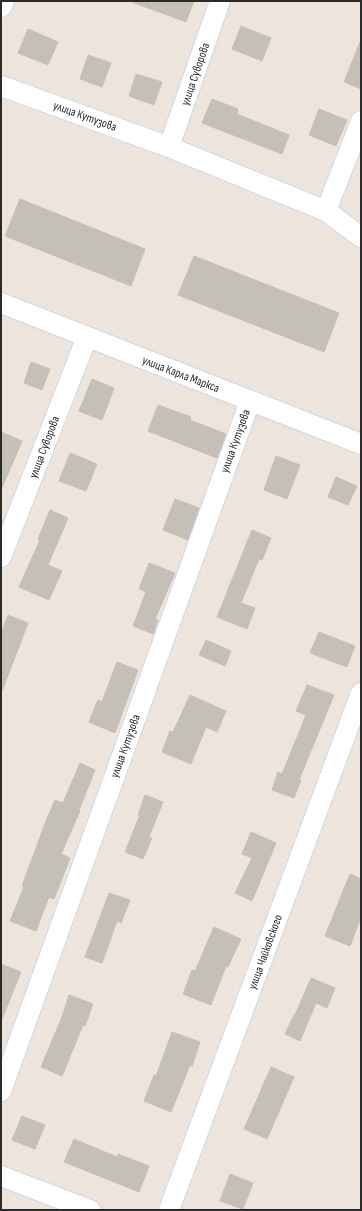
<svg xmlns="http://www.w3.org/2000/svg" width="362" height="1211" font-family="'Sofia Sans Condensed',sans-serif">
<rect width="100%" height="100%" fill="#ede4dc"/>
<g fill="#c4bfb7" stroke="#c8c0b5">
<polygon points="133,1 194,1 186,22 132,2"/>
<polygon points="241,26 271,38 262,61 232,49"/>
<polygon points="28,29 58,42 48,65 18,53"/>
<polygon points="360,42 361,42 361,89 344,82"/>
<polygon points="88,55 111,63 102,87 80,79"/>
<polygon points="136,74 162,82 154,105 129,96"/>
<polygon points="212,99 238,109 237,114 289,135 282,154 202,123"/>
<polygon points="319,109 347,120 336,146 309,135"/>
<polygon points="20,199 145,249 131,286 5,236"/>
<polygon points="194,256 339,313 324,352 178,295"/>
<polygon points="31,362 50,369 42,390 24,383"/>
<polygon points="92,379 114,388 102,420 79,411"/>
<polygon points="158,405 191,417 190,420 226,434 217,458 148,431"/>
<polygon points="1,432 22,441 1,490"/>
<polygon points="70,453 97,464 86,491 59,481"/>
<polygon points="276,456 300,465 287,499 264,490"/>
<polygon points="336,477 357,486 348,505 328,497"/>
<polygon points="175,499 199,508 188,540 163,530"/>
<polygon points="50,510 68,518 48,565 62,571 49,600 19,587 40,540 38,539"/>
<polygon points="252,530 271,538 262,560 259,559 241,603 255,608 247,629 217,617"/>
<polygon points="149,563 175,573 155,619 158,620 153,634 133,626 146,592 139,589"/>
<polygon points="8,615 28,623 2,691 1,690 1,633"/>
<polygon points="319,632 355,646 347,667 310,653"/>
<polygon points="206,640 231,651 225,666 199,655"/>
<polygon points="117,662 138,670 115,733 89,722 98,700 102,702"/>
<polygon points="307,685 334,695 299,780 301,780 294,798 272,790 278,772 282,774 306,715 296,711"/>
<polygon points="190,695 226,711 217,732 206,727 191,764 162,752 170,731 173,732"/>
<polygon points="80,763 95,770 79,810 80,811 61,854 70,858 54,899 49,897 36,931 10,921 24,887 22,886 46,821 55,800 63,803"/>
<polygon points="145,795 163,802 149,837 152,838 143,859 125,852 140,815 138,815"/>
<polygon points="251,832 276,843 252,901 235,893 252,858 242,854"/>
<polygon points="350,874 361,879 361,917 350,946 325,936"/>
<polygon points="109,893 130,900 121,923 117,921 102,963 85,957"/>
<polygon points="214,927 241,939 228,967 226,966 211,1005 183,994 192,970 195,971"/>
<polygon points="1,964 21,972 2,1019 1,1019"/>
<polygon points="311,978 335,988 327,1008 316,1003 300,1041 285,1034 294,1015 295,1015"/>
<polygon points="69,995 93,1004 85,1026 83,1025 62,1076 41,1067 62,1017"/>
<polygon points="172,1032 200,1042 192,1066 190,1065 171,1112 144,1101 154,1075 156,1076"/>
<polygon points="271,1067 294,1077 267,1139 244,1129"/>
<polygon points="22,1116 45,1125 35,1149 12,1140"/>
<polygon points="74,1139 117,1157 118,1154 149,1166 139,1192 64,1162"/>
<polygon points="230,1174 253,1183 243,1209 220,1201"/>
</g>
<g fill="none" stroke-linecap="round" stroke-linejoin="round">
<defs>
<g id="street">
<polyline points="1,7 4,1"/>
<polyline points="1,86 169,147 326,211 361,237"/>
<polyline points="169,147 220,1"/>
<polyline points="326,211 361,121"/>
<polyline points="1,303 361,444"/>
<polyline points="1,557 87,337"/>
<polyline points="1,1091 250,401"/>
<polyline points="1,1176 90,1210"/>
<polyline points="169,1210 361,693"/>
</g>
</defs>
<use href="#street" stroke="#d1d6e4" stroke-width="22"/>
<use href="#street" stroke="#fff" stroke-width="20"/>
</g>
<g text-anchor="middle" stroke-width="3.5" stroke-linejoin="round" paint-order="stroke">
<g font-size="12" fill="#2a2a2a" stroke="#fff">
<text transform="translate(195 74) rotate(-71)" y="4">улица Суворова</text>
<text transform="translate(85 116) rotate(20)" y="4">улица Кутузова</text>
<text transform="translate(181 374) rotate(21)" y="4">улица Карла Маркса</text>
<text transform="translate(235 441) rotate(-70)" y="4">улица Кутузова</text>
<text transform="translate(44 447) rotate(-69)" y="4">улица Суворова</text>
<text transform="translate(125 746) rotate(-70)" y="4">улица Кутузова</text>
<text transform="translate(265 952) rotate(-70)" y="4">улица Чайковского</text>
</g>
</g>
<rect width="362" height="1211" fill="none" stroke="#2a2a2a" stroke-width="4"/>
</svg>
